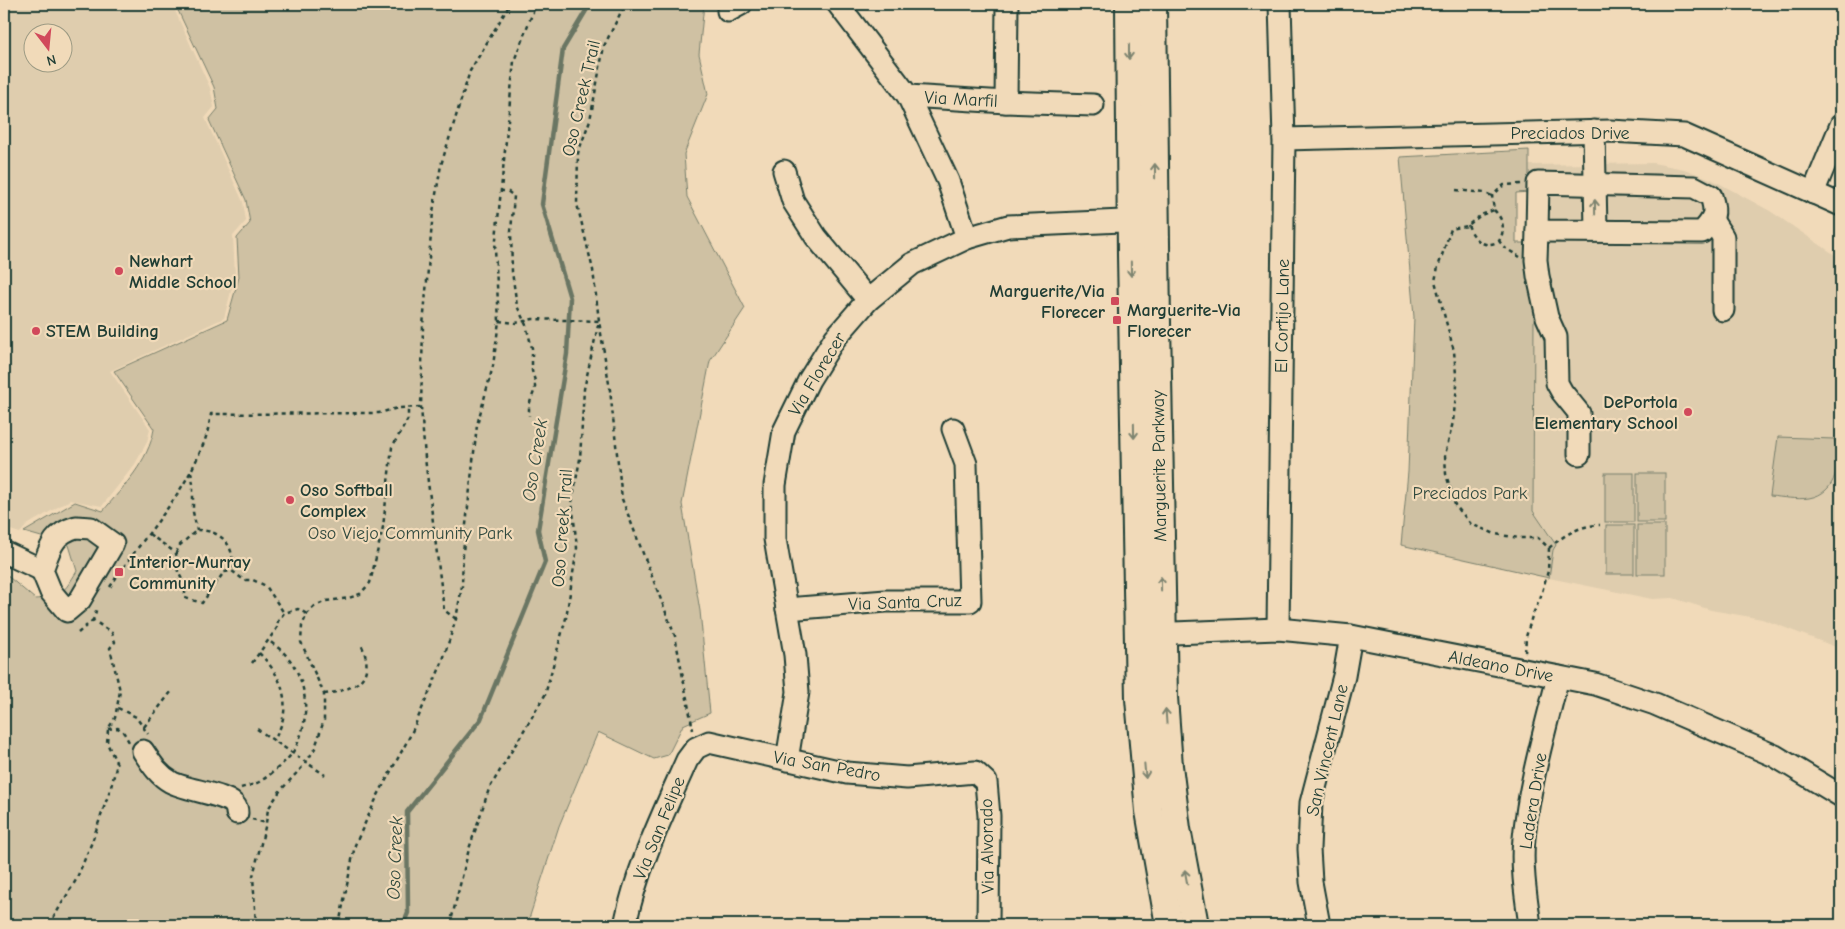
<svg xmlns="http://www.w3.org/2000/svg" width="1845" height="929" font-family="'Comic Neue',sans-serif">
<rect width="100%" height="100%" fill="#f1dab9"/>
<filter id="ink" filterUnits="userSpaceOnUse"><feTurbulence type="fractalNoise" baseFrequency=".02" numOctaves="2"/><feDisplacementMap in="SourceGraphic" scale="10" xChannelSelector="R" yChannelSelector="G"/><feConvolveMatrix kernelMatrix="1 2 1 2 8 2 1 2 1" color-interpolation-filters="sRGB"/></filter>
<g filter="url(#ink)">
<g fill="#dfcdae" fill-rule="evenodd">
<path d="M4,4H172L210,88L214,107L205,118L243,202L246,221L233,236L235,276L224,318L110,371L150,429L147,442L135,464L102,506L70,500L27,525L20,533L4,528ZM32,32H62V62H32Z"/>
<polygon points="1653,163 1684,169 1711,179 1770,211 1841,259 1841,649 1762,619 1711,610 1673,598 1652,599 1549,578 1553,550 1556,545 1533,511 1534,314 1529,243 1529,165"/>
</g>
<g fill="#cfc1a3" stroke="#777f6c">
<path d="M175,4H704L699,54L708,94L684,154L687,197L745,308L710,361L682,504L700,611L710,713L683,725L668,755L654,759L598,732L559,826L527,925H4V573L35,599C61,598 64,592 77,571L69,545L24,532L75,502L103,511C123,487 149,461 154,429L114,371L227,320L239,277L237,238L250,223L246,200L209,120L218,109L214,87Z"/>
<polygon points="1529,150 1529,192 1516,193 1516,243 1529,243 1534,314 1533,511 1556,545 1553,550 1549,578 1401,545 1408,472 1414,317 1400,157"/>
<path d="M1778,437L1834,439C1841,462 1838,493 1809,498C1797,500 1782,497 1770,496Z"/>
<rect x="1605" y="473" width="29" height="49"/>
<rect x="1637" y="473" width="28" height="49"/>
<rect x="1606" y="525" width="28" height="49"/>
<rect x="1637" y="525" width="28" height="49"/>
</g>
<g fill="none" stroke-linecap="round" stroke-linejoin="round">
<polyline stroke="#6b7664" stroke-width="4.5" points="403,925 408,913 407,812 481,719 545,562 538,530 567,354 570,298 542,204 563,49 590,4"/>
<defs>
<g id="minor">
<polyline points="838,4 908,96 948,181 967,238"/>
<polyline points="728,11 741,4"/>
<polyline points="908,96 1006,102 1093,105"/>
<polyline points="1006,102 1007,4"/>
<polyline points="1594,131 1596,230"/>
<polyline points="1284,139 1610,131 1684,135 1841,205"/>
<polyline points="784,171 793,201 816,237 868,300"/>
<path d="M1538,183L1694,187L1711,196C1717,214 1714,219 1702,232L1537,231Z"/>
<polyline points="1813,193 1841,125"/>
<polyline points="1712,220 1723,237 1723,310"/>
<polyline points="1537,231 1536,260 1538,276 1547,317 1556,337 1557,383 1562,392 1579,413 1579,454"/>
<path d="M76,527L91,528L113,544L80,600L67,611L51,592L42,570C50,549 52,534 76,527Z"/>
<polyline points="4,552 42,570"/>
<polyline points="787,609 886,601 970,601 966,464 953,429"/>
<polyline points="1278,629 1284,139 1280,4"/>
<polyline points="1147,634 1278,629 1351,636 1595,684 1655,704 1775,756 1841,796"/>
<path d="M143,751C151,763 158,775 171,782C185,790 230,795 235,806C237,808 237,811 237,813"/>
<polyline points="787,760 798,692 795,655 775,539 775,485 784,431 809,380 835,338 868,300 912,264 967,238 1008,226 1145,220"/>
<path d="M625,925C637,867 663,814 687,760L696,748L709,742L847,773L907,778L975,772L986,782L989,816L988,925"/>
<polyline points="1319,925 1311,882 1309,849 1311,803 1344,676 1351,636"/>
<path d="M1530,925C1526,897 1521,867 1524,838C1529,784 1545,730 1558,677"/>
</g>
<g id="major">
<polyline points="1129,4 1131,255 1139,699 1149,811 1169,925"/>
<polyline points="1153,4 1157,323 1164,697 1169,766 1177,829 1195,925"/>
</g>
</defs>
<use href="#minor" stroke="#1f3d34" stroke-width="25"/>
<use href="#major" stroke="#1f3d34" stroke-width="30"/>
<g stroke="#1f3d34" stroke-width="2.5" stroke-dasharray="4 4" stroke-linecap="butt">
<polyline points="1521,184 1504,185 1492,196 1494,210 1481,215 1467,226 1451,229 1438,267 1435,281 1454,351 1457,386 1453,422 1445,455 1446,474 1455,505 1471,524 1495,534 1519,538 1538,538 1549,548 1548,571 1540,599 1532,616 1526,637 1525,653"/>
<polyline points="1456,190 1485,193 1492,196"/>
<polyline points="500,191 507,191 514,196 511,231 512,272 517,306 526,325 532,348 532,371 535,381 535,389 529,405 529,416"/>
<path d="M1494,210C1503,219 1506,229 1499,241"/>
<path d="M1468,225C1474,239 1483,250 1499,241L1505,248L1520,257"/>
<polyline points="499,321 516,323 533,319 599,321 610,390 622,499 675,636 693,730"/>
<polyline points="191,472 193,484 193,512 197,530"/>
<polyline points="149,534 176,553 178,572 185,585 185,598 202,603 224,572 232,571 244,580 253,580 266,586 284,613"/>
<path d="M1549,548C1564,535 1580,525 1600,525"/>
<path d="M176,553L180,545L197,530C222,530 236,546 232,571"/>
<path d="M110,587C140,540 182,499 202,447C207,437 209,425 211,414L379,413L398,408L421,407"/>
<polyline points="456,619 444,610 425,458 421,407 423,326 433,212 441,165 470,71 510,4"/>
<polyline points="78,633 93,620"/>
<path d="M259,653C285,678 293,709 274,740"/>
<polyline points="252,663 277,628 278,621 284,613 298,609 307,614"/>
<path d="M324,694C356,690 377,678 361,644"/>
<polyline points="118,708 136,717 148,734"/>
<polyline points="144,727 171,692"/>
<polyline points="108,729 118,728 124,733 129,742"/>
<polyline points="257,729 325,775"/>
<path d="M241,788C247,786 253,785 259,782C268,777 288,760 293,752C312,721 309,678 283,652C279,648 273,644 268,640"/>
<polyline points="252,819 266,823"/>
<polyline points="49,925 76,880 92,842 111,787 117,764 107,743 108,729 115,718 120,691 110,648 115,642 112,633 93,620 97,608"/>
<polyline points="256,925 253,876 266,823 268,809 280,791 306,763 315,748 324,720 324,694 301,642 302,626 307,614 315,606 326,601 349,598 360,594 370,583 383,527 392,447 408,419 408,408"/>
<polyline points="339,925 355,845 377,797 411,734 442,663 456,619 462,586 463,552 477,425 493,366 499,321 495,249 514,61 536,4"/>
<polyline points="450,925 469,849 489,789 545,695 566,618 577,548 572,502 580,459 584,389 599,321 593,270 577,204 578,153 590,120 604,46 625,4"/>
</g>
<use href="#minor" stroke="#f1dab9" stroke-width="21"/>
<use href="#major" stroke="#f1dab9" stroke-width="26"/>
</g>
<defs><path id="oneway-shaft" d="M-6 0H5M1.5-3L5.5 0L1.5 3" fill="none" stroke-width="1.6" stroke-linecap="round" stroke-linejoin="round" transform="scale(1.25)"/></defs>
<g stroke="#7d8470">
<use href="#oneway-shaft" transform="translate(1129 52) rotate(90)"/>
<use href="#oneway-shaft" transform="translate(1155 171) rotate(-91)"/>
<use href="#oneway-shaft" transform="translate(1595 207) rotate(-91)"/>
<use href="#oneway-shaft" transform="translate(1131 269) rotate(89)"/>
<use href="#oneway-shaft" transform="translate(1134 431) rotate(89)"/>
<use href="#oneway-shaft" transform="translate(1161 584) rotate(-91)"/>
<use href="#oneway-shaft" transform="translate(1166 716) rotate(-94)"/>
<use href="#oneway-shaft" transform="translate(1145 771) rotate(85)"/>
<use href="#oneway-shaft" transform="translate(1186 877) rotate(-100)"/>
</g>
</g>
<g fill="#d1495b" stroke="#f1dab9" stroke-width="2">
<circle cx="119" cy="271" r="5"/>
<rect x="1110" y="296" width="10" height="10" rx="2.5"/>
<rect x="1112" y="315" width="10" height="10" rx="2.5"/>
<circle cx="36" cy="331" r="5"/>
<circle cx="1688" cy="412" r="5"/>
<circle cx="290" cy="500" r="5"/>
<rect x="114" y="567" width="10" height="10" rx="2.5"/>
</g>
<g text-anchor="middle" stroke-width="4.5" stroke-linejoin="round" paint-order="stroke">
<g font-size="18" fill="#1f3d34" stroke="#f1dab9">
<text transform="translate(581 98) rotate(-77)" y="6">Oso Creek Trail</text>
<text transform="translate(961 99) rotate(3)" y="6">Via Marfil</text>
<text x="1570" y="139">Preciados Drive</text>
<text transform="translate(1282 316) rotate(-89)" y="6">El Cortijo Lane</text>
<text transform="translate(817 374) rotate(-59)" y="6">Via Florecer</text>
<text transform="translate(1159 466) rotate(-91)" y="6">Marguerite Parkway</text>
<text transform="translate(562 528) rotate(-86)" y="6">Oso Creek Trail</text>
<text transform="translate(905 602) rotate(-2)" y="6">Via Santa Cruz</text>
<text transform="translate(1501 666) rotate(11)" y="6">Aldeano Drive</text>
<text transform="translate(1327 750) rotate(-77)" y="6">San Vincent Lane</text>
<text transform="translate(827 766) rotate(10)" y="6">Via San Pedro</text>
<text transform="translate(1533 801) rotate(-81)" y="6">Ladera Drive</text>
<text transform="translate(659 828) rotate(-68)" y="6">Via San Felipe</text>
<text transform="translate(987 846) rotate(-91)" y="6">Via Alvorado</text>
</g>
<g font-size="18" font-weight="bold" fill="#1f3d34" stroke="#f1dab9" text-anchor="start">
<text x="129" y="267">Newhart<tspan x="129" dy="21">Middle School</tspan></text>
<text x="1105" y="297" text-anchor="end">Marguerite/Via<tspan x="1105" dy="21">Florecer</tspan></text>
<text x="1127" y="316">Marguerite-Via<tspan x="1127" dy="21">Florecer</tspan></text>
<text x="46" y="337">STEM Building</text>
<text x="1678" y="408" text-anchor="end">DePortola<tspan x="1678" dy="21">Elementary School</tspan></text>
<text x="300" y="496">Oso Softball<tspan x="300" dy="21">Complex</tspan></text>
<text x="129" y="568">Interior-Murray<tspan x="129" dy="21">Community</tspan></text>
</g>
<g font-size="18" fill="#314a3f" stroke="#f1dab9">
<text x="1470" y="499">Preciados Park</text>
<text x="410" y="539">Oso Viejo Community Park</text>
</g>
<g font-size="19" font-style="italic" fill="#324b40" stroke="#f1dab9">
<text transform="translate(534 460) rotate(-81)" y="7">Oso Creek</text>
<text transform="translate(394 858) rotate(-88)" y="7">Oso Creek</text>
</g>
</g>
<rect width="1845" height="929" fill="none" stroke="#f1dab9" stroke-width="20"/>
<rect x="10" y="10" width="1825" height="909" fill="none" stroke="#1f3d34" stroke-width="2" filter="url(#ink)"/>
<g transform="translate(48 48) rotate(164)"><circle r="24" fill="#f1dab9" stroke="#9d9b84"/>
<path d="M0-4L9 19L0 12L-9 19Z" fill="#d1495b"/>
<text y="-8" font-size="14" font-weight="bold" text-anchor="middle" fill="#1f3d34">N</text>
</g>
</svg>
